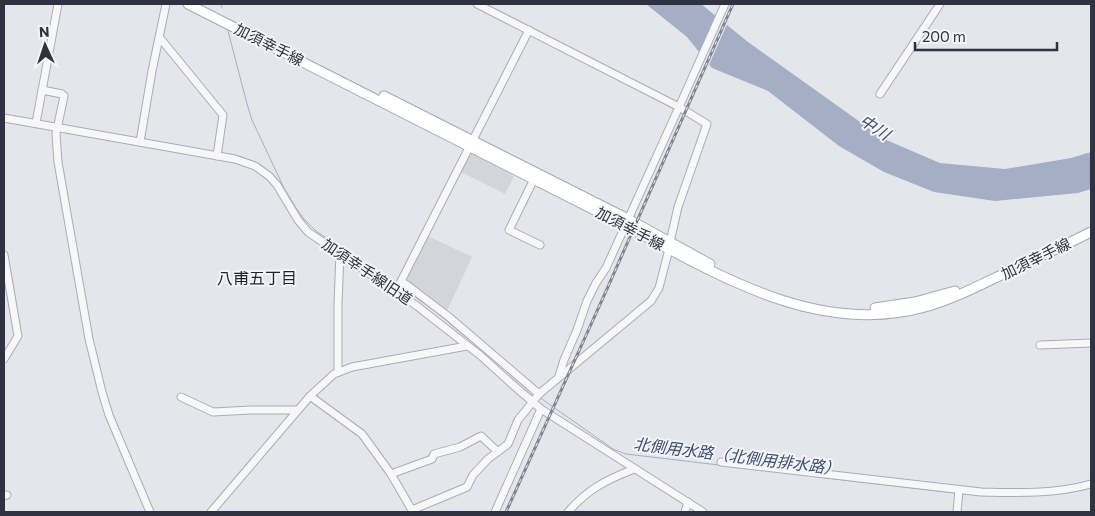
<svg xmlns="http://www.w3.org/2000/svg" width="1095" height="516" font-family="Commissioner,'Noto Sans JP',sans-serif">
<rect width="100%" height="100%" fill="#e4e6eb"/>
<g fill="#d3d5dc">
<polygon points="470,152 514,176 505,194 461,172"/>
<polygon points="428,236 472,257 447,311 405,282"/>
</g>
<polygon fill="#a4afc6" points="646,4 701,4 748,42 884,139 940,163 1005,169 1071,158 1091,152 1091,189 1078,193 995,201 934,192 884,172 839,146 768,91 712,68 687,37"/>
<polygon fill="#e4e6eb" points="722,18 728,22 708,67 703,61"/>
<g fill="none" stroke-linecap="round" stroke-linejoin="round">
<g stroke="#a4afc6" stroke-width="1">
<polyline points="221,4 222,8"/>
<polyline points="228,31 247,104 252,120 284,188 296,208 304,219 316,231 395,283"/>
<polyline points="404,289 436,312 478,347"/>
<polyline points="491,357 530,390"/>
<polyline points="539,397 613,449 626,454 719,465"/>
<polyline points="818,477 955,493"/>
<polyline points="1081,490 1091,487"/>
<polyline points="1067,493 1077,491"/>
<polyline points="962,494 1015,496"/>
</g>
<defs>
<g id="minor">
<polyline points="477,4 679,107 606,268 596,283 587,301 577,330 564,360 559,376"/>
<polyline points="160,38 223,115 217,156"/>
<polyline points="42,90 62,94 64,96 56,134 58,162 89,339 102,392 109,415 150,512"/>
<polyline points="880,94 940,4"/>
<polyline points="4,118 235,159 255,166 269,176 277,185 298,220 308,232 417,306 481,356 513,385 541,409 703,512"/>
<polyline points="36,123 58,4"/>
<polyline points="140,142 152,71 166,4"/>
<polyline points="534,179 509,230 540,245"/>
<polyline points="670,242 678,207 707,124 679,107 725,4"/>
<polyline points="4,255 18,336 4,359"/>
<polyline points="401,282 407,285 449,317 539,394"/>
<polyline points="396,291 529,30"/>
<polyline points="1040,345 1091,343"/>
<polyline points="338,372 338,304 340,253"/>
<polyline points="310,396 362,434 391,474 413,512"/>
<polyline points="181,397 213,412 251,410 297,410"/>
<path d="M721,462L981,492C1017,493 1056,494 1091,484"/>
<polyline points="391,474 432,459 434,454 460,447 481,436 497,451"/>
<polyline points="4,496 7,495"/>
<polyline points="412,510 467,487 473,475 488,459 508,444 518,420 539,394 651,301 659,288 669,249"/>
<polyline points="211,512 310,396 334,374 352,367 467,346"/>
<polyline points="495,512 541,409"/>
<path d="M568,512C588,489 606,480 634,469"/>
<polyline points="685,512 688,502"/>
<polyline points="957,512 959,490"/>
</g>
<g id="major">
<path d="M188,4L626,226C716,274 818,337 925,307C950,300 972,289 995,278C1027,263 1059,248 1091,232"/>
<polyline points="384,96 628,219 710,264"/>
<polyline points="875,308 915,302 955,291"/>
</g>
</defs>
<use href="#minor" stroke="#aaacb5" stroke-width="9"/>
<use href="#major" stroke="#a5a9b5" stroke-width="11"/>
<use href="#minor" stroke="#f7f7f9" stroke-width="7"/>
<use href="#major" stroke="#fff" stroke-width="9"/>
<defs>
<polyline id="rail" points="506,512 607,289 733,4"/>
</defs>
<use href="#rail" stroke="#7f8492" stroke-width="3"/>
<use href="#rail" stroke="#f4f5f8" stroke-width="1" stroke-dasharray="4" stroke-linecap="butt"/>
</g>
<g text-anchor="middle" stroke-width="4" stroke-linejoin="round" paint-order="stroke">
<g font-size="15" fill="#2e3241" stroke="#f4f5f8">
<text transform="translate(269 45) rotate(27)" y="5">加須幸手線</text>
<text transform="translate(630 229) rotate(28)" y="5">加須幸手線</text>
<text transform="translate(1036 259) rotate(-26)" y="5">加須幸手線</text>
<text transform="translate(367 272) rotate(34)" y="5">加須幸手線旧道</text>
</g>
<g font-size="16" font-style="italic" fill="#3c4c71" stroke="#f4f5f8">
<text transform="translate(875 127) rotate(33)" y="6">中川</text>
<text transform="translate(737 456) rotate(7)" y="6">北側用水路（北側用排水路）</text>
</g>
<g font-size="16" fill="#1f2332" stroke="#f4f5f8">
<text x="257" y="284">八甫五丁目</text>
</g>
</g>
<rect width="1095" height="516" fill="none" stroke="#2e3241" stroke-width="10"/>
<g transform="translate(45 45) rotate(357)" stroke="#f4f5f8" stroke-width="4" paint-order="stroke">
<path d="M0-4L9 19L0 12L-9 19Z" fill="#2e3241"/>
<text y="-8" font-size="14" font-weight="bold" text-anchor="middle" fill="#2e3241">N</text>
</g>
<path d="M915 42v8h142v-8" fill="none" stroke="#2e3241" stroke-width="2.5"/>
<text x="922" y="42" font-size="15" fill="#2e3241" stroke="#f4f5f8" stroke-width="4" paint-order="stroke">200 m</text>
</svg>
